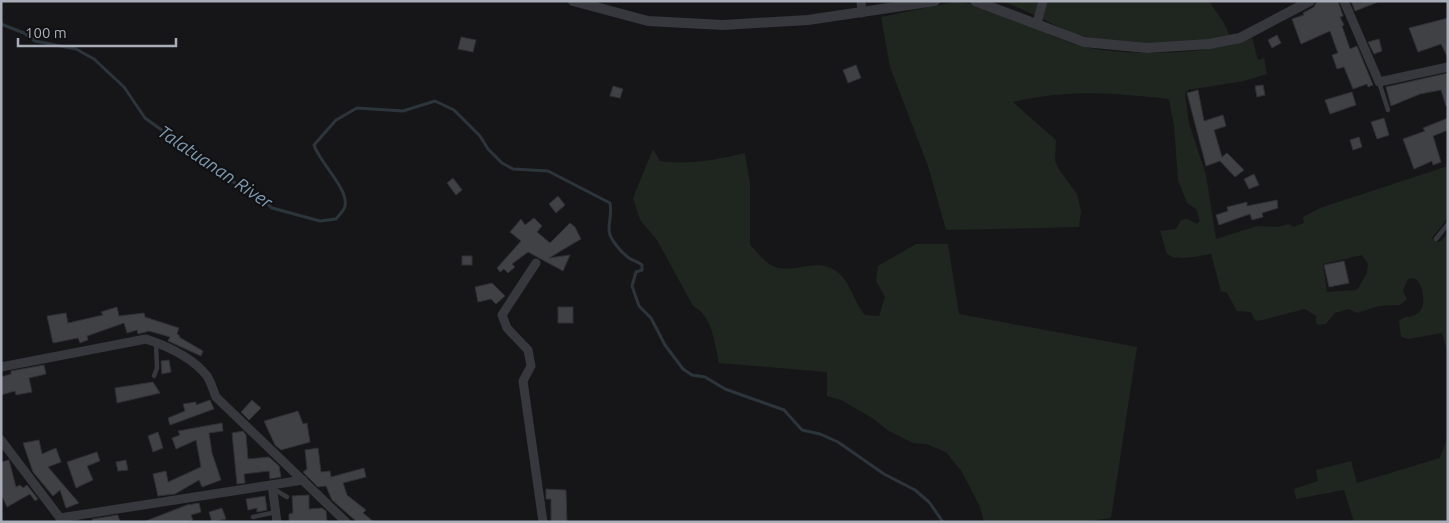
<svg xmlns="http://www.w3.org/2000/svg" width="1449" height="523" font-family="Ubuntu,sans-serif">
<rect width="100%" height="100%" fill="#161618"/>
<g fill="#1e261f" fill-rule="evenodd">
<path d="M1000,1H1209L1224,23L1230,36C1185,45 1118,49 1074,33C1049,24 1026,9 1000,1Z"/>
<path d="M954,2C994,4 1032,28 1068,42C1109,58 1211,56 1252,38L1258,60L1264,58L1267,74L1244,81L1188,90L1185,94L1189,123L1206,175L1216,239L1257,226L1277,227L1289,224L1293,227L1304,223L1303,217L1320,208L1448,166V218L1432,238L1437,242L1441,241L1448,233V354L1442,333L1408,339L1401,337L1399,321C1405,315 1410,318 1417,314C1427,308 1424,287 1416,279L1411,278L1407,280L1403,291L1407,299L1400,305L1379,306L1357,313L1349,309L1335,313L1326,324L1318,325L1316,323V316L1305,309L1258,321L1254,319L1251,312L1237,311L1227,293L1221,291L1211,254C1196,256 1180,262 1167,254L1160,231L1176,229L1181,220L1188,219L1197,224L1200,221L1196,209L1187,203L1178,180L1174,126L1169,99C1110,93 1071,89 1013,102L1056,140L1055,160L1058,168L1077,194L1081,211L1079,227L946,230L928,166L890,67L881,17ZM1362,255L1368,264L1367,273L1357,290L1327,292L1323,264Z"/>
<path d="M653,149L660,161C690,165 716,160 745,153L750,184V245C757,251 765,263 773,266C793,275 812,258 833,269C851,279 852,300 865,315L879,316L885,297L876,281L878,266L916,244H948L959,314L1137,347L1111,518L1083,522H984L980,507L962,472L946,452L926,444L913,443L889,431L872,418L841,400L827,396V372L719,363C715,343 712,315 693,306L657,240L640,220L633,198Z"/>
<polygon points="1448,436 1448,522 1354,522 1344,490 1296,499 1294,489 1318,481 1316,470 1351,461 1357,483 1440,458"/>
</g>
<g fill="none" stroke-linecap="round" stroke-linejoin="round">
<path stroke="#2c353c" stroke-width="3" d="M1,24L24,33L35,41L76,49L94,59L124,87L145,118L239,186L255,193L272,208L320,221L336,219C339,215 344,211 345,206C349,189 319,162 314,145L336,120L357,108L403,111L435,101L454,110L480,136L488,149L502,163L513,169L548,171L610,203C612,213 609,220 609,230C609,239 622,253 629,258C633,261 638,261 642,265V270L636,272L632,286L639,306L651,318L665,345L683,369L692,375L705,377L725,389L784,410L802,430L820,434L838,442L884,474L915,490L929,502L943,522"/>
</g>
<g fill="#404145" stroke="#303034">
<polygon points="1317,1 1338,1 1343,16 1340,17 1344,25 1342,26 1350,49 1357,46 1373,85 1368,87 1367,84 1353,89 1344,67 1337,69 1332,55 1338,53 1330,31 1301,44 1292,19 1304,15 1303,13 1314,7"/>
<polygon points="1351,1 1378,1 1378,2 1355,11"/>
<polygon points="1448,18 1448,58 1441,44 1418,52 1409,28"/>
<polygon points="1277,35 1281,43 1272,48 1268,40"/>
<polygon points="461,37 476,40 473,52 458,49"/>
<polygon points="1379,39 1382,51 1374,54 1368,42"/>
<polygon points="856,65 861,78 848,83 843,70"/>
<polygon points="1448,73 1448,106 1446,106 1441,90 1420,94 1391,106 1386,87"/>
<polygon points="1263,85 1265,95 1257,97 1255,86"/>
<polygon points="613,86 623,89 620,98 610,96"/>
<polygon points="1198,90 1204,121 1223,115 1226,126 1214,130 1222,157 1227,153 1244,170 1235,177 1220,161 1206,166 1187,93"/>
<polygon points="1352,92 1356,105 1330,114 1325,100"/>
<polygon points="1384,118 1389,135 1377,139 1371,122"/>
<polygon points="1448,118 1448,130 1433,136 1441,162 1433,165 1432,161 1414,169 1403,139 1425,131 1423,128"/>
<polygon points="1359,137 1362,147 1353,150 1350,140"/>
<polygon points="1254,174 1259,185 1249,189 1244,179"/>
<polygon points="453,178 462,190 456,195 447,183"/>
<polygon points="558,196 565,205 556,213 549,204"/>
<polygon points="1277,200 1278,208 1262,213 1263,217 1252,220 1250,214 1219,225 1216,215 1228,211 1227,207 1247,202 1247,206"/>
<polygon points="534,218 542,226 537,232 550,243 570,223 575,227 581,239 549,258 570,255 563,271 528,252 512,264 515,267 508,273 504,269 500,272 497,268 521,241 510,232 521,219 525,225"/>
<rect x="462" y="256" width="10" height="9"/>
<polygon points="1344,261 1349,283 1329,287 1324,265"/>
<polygon points="492,283 505,296 496,304 491,299 478,302 475,287"/>
<polygon points="117,307 119,316 144,313 145,317 179,328 177,334 180,336 179,337 203,351 201,356 168,341 170,337 149,331 138,334 137,330 127,333 124,323 87,336 88,340 80,343 78,338 53,343 47,316 66,313 68,323 103,315 101,312"/>
<rect x="558" y="307" width="15" height="16"/>
<polygon points="169,360 171,372 162,374 161,361"/>
<polygon points="44,365 46,374 29,378 32,392 16,395 15,391 1,395 1,377 11,374 11,371"/>
<polygon points="153,382 160,393 117,403 115,388"/>
<polygon points="210,400 214,409 170,425 168,418 185,411 183,404 196,402 196,405"/>
<polygon points="252,400 261,408 249,420 241,412"/>
<polygon points="298,411 303,424 307,423 310,442 281,450 275,445 264,421"/>
<polygon points="222,423 223,431 209,433 212,453 221,480 202,487 199,480 175,494 158,496 153,474 166,471 168,482 201,467 196,440 176,449 172,438 180,435 178,431"/>
<polygon points="243,431 246,435 248,459 269,457 279,466 281,477 270,479 269,471 244,474 245,483 237,484 232,433"/>
<polygon points="158,432 163,448 153,452 148,436"/>
<polygon points="39,440 42,454 56,448 61,462 48,467 79,503 66,508 60,490 53,496 33,472 23,443"/>
<polygon points="318,448 321,472 330,471 331,477 364,468 366,477 343,483 347,495 366,510 363,513 374,522 357,522 332,500 326,486 318,487 303,472 307,469 305,450"/>
<polygon points="97,452 100,461 87,466 93,480 76,488 67,462"/>
<polygon points="9,460 16,487 20,485 23,488 27,485 38,499 35,501 30,494 7,507 1,494 1,462"/>
<polygon points="126,460 128,470 118,471 116,462"/>
<polygon points="546,489 566,490 567,522 551,522 551,499 546,499"/>
<polygon points="309,495 309,509 322,508 326,511 327,521 289,522 289,514 293,513 292,496"/>
<polygon points="265,496 267,510 257,512 257,508 248,510 246,499"/>
<polygon points="199,503 201,512 191,515 193,520 188,522 143,522 187,505"/>
<polygon points="222,508 226,519 212,522 209,512"/>
<polygon points="118,515 120,522 93,522 92,519"/>
</g>
<g fill="none" stroke-linecap="round" stroke-linejoin="round">
<g stroke="#37383d" stroke-width="4.5">
<polyline points="1379,82 1388,110"/>
<polyline points="1436,239 1448,224"/>
<polyline points="154,376 157,368 156,344"/>
<polyline points="272,488 287,497"/>
<polyline points="253,517 276,512"/>
</g>
<g stroke="#37383d" stroke-width="9">
<polyline points="861,1 862,13"/>
<polyline points="1344,1 1379,82 1448,67"/>
<polyline points="1037,23 1043,1"/>
<polyline points="536,263 502,315 507,328 528,350 531,366 523,381 543,522"/>
<path d="M1,367L146,339C167,346 193,358 207,376C211,382 213,390 216,397L346,522"/>
<polyline points="1,440 63,522"/>
<polyline points="272,485 277,522"/>
<polyline points="60,518 303,480"/>
</g>
<g stroke="#37383d" stroke-width="10">
<polyline points="573,1 648,21 723,25 808,20 935,1"/>
<polyline points="975,1 1084,42 1147,48 1209,44 1240,38 1310,1"/>
</g>
</g>
<g text-anchor="middle" stroke-width="4.5" stroke-linejoin="round" paint-order="stroke">
<g font-size="18" font-style="italic" fill="#7f9bb3" stroke="#111113">
<text transform="translate(215 167) rotate(34)" y="6">Talatuanan River</text>
</g>
</g>
<rect width="1449" height="523" fill="none" stroke="#a8adb8" stroke-width="5"/>
<path d="M18 38v8h158v-8" fill="none" stroke="#a8adb8" stroke-width="2.5"/>
<text x="25" y="38" font-size="15" fill="#a8adb8" stroke="#111113" stroke-width="4" paint-order="stroke">100 m</text>
</svg>
